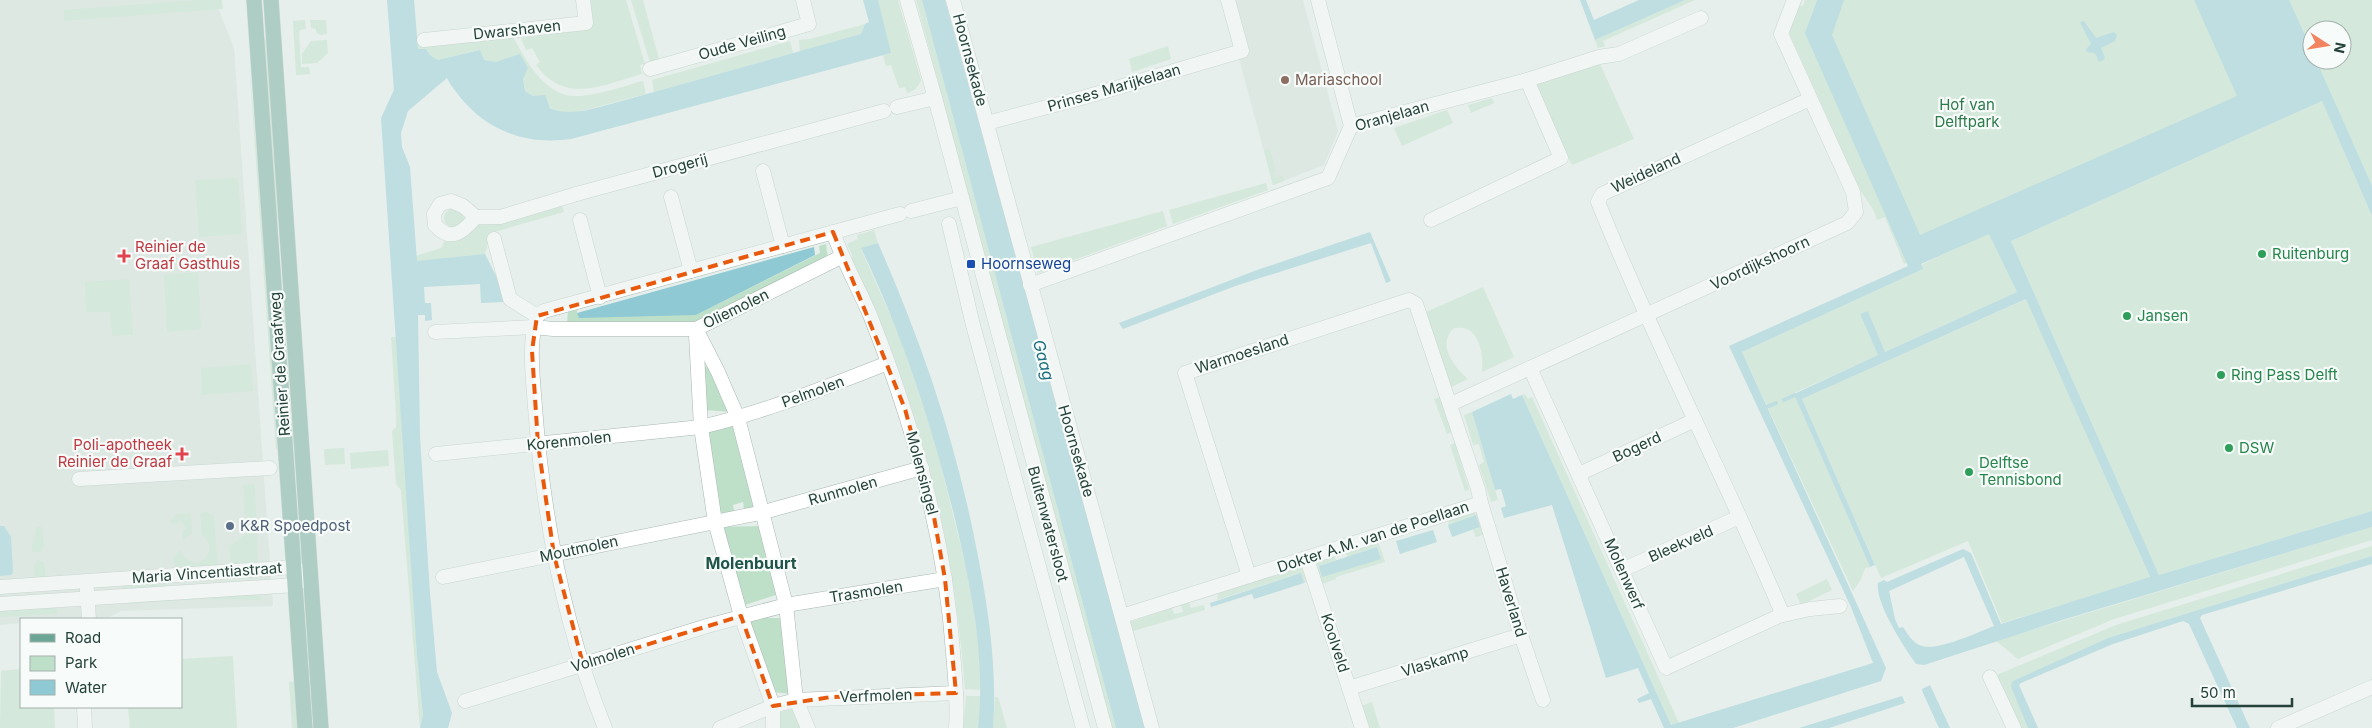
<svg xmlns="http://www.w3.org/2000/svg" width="2372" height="728" font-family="Inter,sans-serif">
<rect width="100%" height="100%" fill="#e6efeb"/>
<g fill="#d4dfda">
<polygon points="0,0 215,0 234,48 273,606 121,611 110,617 21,619 21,623 0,625"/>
<polygon points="1231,0 1303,0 1338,131 1324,165 1273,185 1238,55"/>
</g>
<g fill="#bfe0c8" fill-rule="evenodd">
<polygon points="196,0 222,0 223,9 64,21 64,10"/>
<path d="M588,0H626L645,64L640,65L642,74C602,85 566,105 536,65L540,62L532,48L526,50L521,38L584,29Z"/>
<polygon points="631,0 643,0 660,63 651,66"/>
<path d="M878,0H898L921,80C918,87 915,91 907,93L905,87L899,88L891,65L886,66L883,55L890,53Z"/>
<polygon points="916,0 922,0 926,15 1116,728 1112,728 1096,671"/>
<polygon points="1685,0 1695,0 1603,41 1605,46 1598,48 1595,40"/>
<path d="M1805,0H1817L1805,33L1812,35L1825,0H2372V194L2322,82L2036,210L1904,264L1885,217L1877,220L1873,209L1860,190L1790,35L1789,26L1798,5L1803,6ZM2312,30H2342V60H2312Z"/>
<polygon points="305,20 306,29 300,30 299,33 301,67 309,67 310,74 296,75 293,21"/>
<polygon points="310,20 326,20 327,34 320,35 316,32 316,29 311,28"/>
<polygon points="865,24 861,34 800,52 799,40 810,39"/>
<path d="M512,35C524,57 540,88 566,95C586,100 623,86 643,81L646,94L577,112L560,113L525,91L520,55L496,62L484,60L479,50L438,60L431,56L426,49H418V44Z"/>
<polygon points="262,36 267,41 279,221 273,214"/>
<polygon points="327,40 328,53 317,63 302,64 302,54 311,41"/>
<polygon points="790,41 793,53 654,92 652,80"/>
<polygon points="1168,46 1171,59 1132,72 1129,59"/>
<polygon points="249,61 281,438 276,450"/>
<polygon points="1600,64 1634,139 1572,165 1534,83"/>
<polygon points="1492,98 1494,103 1471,113 1468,105"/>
<polygon points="2322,101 2372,216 2372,511 2159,575 2011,241"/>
<polygon points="1447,110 1453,123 1402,146 1394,128"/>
<polygon points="1270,149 1276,172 1273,173 1275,178 1283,176 1284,181 1273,185 1264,150"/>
<polygon points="238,178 242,234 199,237 195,180"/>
<polygon points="1266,183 1268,190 1173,224 1169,210"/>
<polygon points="561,202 564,212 491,233 485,254 417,262 416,256 441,248 446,238 459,240 478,225 502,224"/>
<circle cx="454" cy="218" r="10"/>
<polygon points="1163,211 1167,226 1038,273 1031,247"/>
<path d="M874,230L878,243L861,249L900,338L934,437L971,588L980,658L982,690L965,689C953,533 919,399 851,258L853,257L847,244L858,239L857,235Z"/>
<polygon points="1989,233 2017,292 1885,352 1868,311 1860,314 1878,355 1794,393 1870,567 1865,568 1861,579 1853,591 1742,352 1923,269 1921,265"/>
<polygon points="826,244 828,259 696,323 567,322 568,312 577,310 577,313 696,315 820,253 819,246"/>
<polygon points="198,272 201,329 167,332 164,275"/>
<polygon points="129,279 133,335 112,336 110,312 86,312 85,282"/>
<path d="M1483,287L1514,357L1482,372C1484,354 1479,323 1454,328C1436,344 1454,367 1468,379L1451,387L1426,312Z"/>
<polygon points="2027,299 2150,578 2002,623 1968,541 1881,578 1802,399"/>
<polygon points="391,337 397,337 417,656 423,715 420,728 401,490 396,484 392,431 396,427 396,414"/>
<polygon points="700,362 716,374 733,412 704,410"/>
<polygon points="251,364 253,391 202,395 201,368"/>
<polygon points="1525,394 1528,399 1532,397 1679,723 1671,725 1522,395"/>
<polygon points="1440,397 1452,432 1447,434 1434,399"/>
<polygon points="1472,412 1498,500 1491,502 1479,465 1484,462 1479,444 1473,445 1464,415"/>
<polygon points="737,423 757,506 744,509 743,502 733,505 734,511 718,516 705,433"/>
<polygon points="1455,443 1469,490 1465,491 1450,445"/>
<polygon points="344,448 345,464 325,465 324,449"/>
<polygon points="388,450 389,466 351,469 350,453"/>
<polygon points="255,484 258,566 233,565 230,560 229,546 246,534 243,485"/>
<path d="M207,512L214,516L218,567L178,569L175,566L173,557L180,550L184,558L194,563C209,562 216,545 202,535L200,513Z"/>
<polygon points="1471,512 1481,516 1486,534 1476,537 1473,530 1480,527 1476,515 1448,525 1449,520"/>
<polygon points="191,513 192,534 183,540 182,533 186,528 180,520 175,524 170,522 176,514"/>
<polygon points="761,526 782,593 745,605 719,527"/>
<path d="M36,527H42L44,547L41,552H33C30,542 37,537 36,527Z"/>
<polygon points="2372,527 2372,540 2114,619 2018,659 1996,641"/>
<polygon points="1378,541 1385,562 1336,577 1336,579 1322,584 1315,566 1319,561 1334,556 1336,560 1319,566 1381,559 1377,547 1347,557 1346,552"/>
<polygon points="2372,546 2372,556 2108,638 2015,680 2012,682 2011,687 2028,728 2018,728 1996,676 1999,674 2116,625"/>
<polygon points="38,560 44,562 46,580 35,581 34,566"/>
<polygon points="1300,567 1303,569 1306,582 1304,583 1301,573 1217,600 1218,594"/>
<polygon points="165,579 165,589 123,592 122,583"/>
<polygon points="1827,579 1832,590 1801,605 1796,594"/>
<polygon points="260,590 261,600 201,599 127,604 124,602"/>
<polygon points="1189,603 1191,608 1204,605 1205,610 1130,632 1130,622 1172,608 1174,614 1183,612 1181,605"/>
<polygon points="56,604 57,614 0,617 0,609"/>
<polygon points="747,618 782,618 792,694 773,692"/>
<polygon points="233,656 237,728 130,728 128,707 181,707 181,659"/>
<polygon points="21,669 21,707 54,707 55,728 0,728 1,671"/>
<polygon points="297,681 301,728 292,728 289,682"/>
<polygon points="966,696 982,696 978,728 963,728"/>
<polygon points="995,697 998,697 1007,728 993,728"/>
<polygon points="1372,702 1380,728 1368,728 1361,706"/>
<polygon points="796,708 805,728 777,728 777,713"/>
</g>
<g fill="#8ec9d4" fill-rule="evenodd">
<path d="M387,0H414L418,49H426L431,56L438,60L480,50L484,60L496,62L520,54L528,68L523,79L525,91L533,96L545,95L550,108C569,117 590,109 611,104L861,34L865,24L869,22L863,0H878L891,53L571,139C528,145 488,132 460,97C456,91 450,85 447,78L408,111L401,133L402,147L410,167L417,261L485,254L497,278L504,302L481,303L480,284L424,287L425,303H431L432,320L425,321V315H418L420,437L430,593L437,672L452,713L448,728H420L423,715L417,656L381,118L394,90Z"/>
<polygon points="922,0 945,0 1146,728 1116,728"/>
<polygon points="1580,0 1586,0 1594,20 1639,0 1685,0 1595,40"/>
<path d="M1817,0H1844L1832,35L1920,235L2237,96L2194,0H2289L2312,51V60H2316L2372,186V216L2322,101L2011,241L2159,575L2372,511V527L2062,620L1924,665L1916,664C1904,647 1875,603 1878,583L1884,580L1887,582L1963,549L1971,553L2001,624L2150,577L2026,299L1802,399L1875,565L1870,567L1794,394L1878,355L1860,314L1868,311L1885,352L2017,292L1989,234L1921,264L1923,269L1742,352L1886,668L1881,681L1733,728H1664L1651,699L1639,703L1637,699L1649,693L1638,668L1606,678L1552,505L1504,518L1501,508L1506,506L1501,489L1495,490L1472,412L1511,394L1513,399L1522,395L1671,725L1873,663L1851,607L1729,346L1908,266L1805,33ZM1964,557L1994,626C1978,632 1939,651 1922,646C1913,643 1908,635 1903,627L1899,628L1895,619L1889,591Z"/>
<polygon points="2084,21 2096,38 2114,32 2117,35 2115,41 2101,48 2105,58 2103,60 2099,62 2095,53 2087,52 2086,49 2091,44 2080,22"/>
<polygon points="1370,232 1391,281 1386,283 1371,243 1238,285 1123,329 1119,323 1257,270"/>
<path d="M878,243C925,350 959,451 980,567C990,620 997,674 993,728H978C986,657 971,588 955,519C932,425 903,336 861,248Z"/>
<polygon points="814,247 815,255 696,315 579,318 577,313"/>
<polygon points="1476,515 1480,527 1452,537 1448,525"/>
<polygon points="0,526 4,526 11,537 13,572 11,575 0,576"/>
<polygon points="1433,530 1437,542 1400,554 1396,541"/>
<polygon points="1377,547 1381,559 1322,577 1319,566"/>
<polygon points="2372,556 2372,564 2202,615 2200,618 2250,728 2237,728 2189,624 2183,621 2113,644 2021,683 2019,685 2038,728 2028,728 2011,687 2012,682 2015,680 2108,638"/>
<polygon points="1301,573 1304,583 1254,599 1252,594 1211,607 1210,603"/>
<polygon points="1930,685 1950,728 1939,728 1923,693 1922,689"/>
<polygon points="1902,696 1905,703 1829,728 1799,728"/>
</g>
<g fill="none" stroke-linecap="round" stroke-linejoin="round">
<g stroke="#8ec9d4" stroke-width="4">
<polyline points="1784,400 1795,395"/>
<polyline points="1764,408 1776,403"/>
</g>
<defs>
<g id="minor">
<polyline points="907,0 935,98 1105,728"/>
<polyline points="953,0 1152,728"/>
<polyline points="1318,0 1351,126"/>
<polyline points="424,40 586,23 583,0"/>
<polyline points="650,69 809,24 803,0"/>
<polyline points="897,107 935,98"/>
<polyline points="987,123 1085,97 1242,51 1228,0"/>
<polyline points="1351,126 1527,80 1599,57 1619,54 1701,18"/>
<polyline points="763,171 783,246"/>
<polyline points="671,197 691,271"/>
<polyline points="911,211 962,198"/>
<path d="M476,217C463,232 451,243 435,225L434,214L440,204L451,201L463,206L476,217H500L580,193L884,111"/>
<polyline points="580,220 600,297"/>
<polyline points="1431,220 1561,158 1527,80"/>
<polyline points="949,224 973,325 1083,728"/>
<path d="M833,232C843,261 858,287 870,315C913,423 945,536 953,652C955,678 958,703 956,728"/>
<polyline points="494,239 510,299 537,316"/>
<polyline points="1030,285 1328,178 1351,126"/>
<polyline points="696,329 718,372 738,418 786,605 796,700 808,728"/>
<polyline points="435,332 534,327 553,329 696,329 841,257"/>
<polyline points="696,335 701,427 715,522 741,616 773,706 773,728"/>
<path d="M1530,368L1666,668L1779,616L1782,613C1724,475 1654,341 1598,202L1602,194L1810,99"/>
<polyline points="1451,404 1847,223 1856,212 1853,192 1781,34 1794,0"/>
<path d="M436,454L701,427C765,412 826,387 888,363"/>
<polyline points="1579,474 1695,420"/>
<polyline points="79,479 270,468"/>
<polyline points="1307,559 1362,728"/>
<polyline points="1622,570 1739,517"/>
<polyline points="1249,576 1185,373 1409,300 1416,304 1478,489 1481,503 1521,635 1543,700"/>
<polyline points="443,577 764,512 922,468"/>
<polyline points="0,587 293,567 310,576 295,585 0,604"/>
<polyline points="87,590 89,619"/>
<polyline points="1122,616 1481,503"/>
<polyline points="1779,616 1810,609 1840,606"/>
<polyline points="1990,677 2014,728"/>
<polyline points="1349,688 1521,635"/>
<polyline points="465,701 707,626 786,605 945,579"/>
<polyline points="84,707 85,728"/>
<path d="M605,728C564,626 543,516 535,407C533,376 528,346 537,316L544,311L900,214"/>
<polyline points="720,728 773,706 796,700 956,693"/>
<polyline points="2278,728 2372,687"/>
</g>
<g id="major">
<polyline points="254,0 305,728"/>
<polyline points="271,0 321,728"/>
</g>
</defs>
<use href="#minor" stroke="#a8b8b2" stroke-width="15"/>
<use href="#major" stroke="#c2cac8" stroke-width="16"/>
<use href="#minor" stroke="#fff" stroke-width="14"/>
<use href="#major" stroke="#6aa596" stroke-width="15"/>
</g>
<path d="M0 0H2372V728H0ZM833,232L905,409L934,517L945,579L956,693L831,697L773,706L741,616L583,664L554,555L538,444L532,351L537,316Z" fill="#e6efeb" fill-opacity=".55" fill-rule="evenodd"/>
<path fill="none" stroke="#e8590c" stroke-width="4" stroke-dasharray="10 6" stroke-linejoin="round" d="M833,232L905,409L934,517L945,579L956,693L831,697L773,706L741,616L583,664L554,555L538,444L532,351L537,316Z"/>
<circle fill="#8d6e63" stroke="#f7fbf9" stroke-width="2" cx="1285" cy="80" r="5"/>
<g fill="#2e9e5b" stroke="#f7fbf9" stroke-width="2">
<circle cx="2262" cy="254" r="5"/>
<circle cx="2127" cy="316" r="5"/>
<circle cx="2221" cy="375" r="5"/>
<circle cx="2229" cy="448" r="5"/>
<circle cx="1969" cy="472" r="5"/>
</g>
<g fill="#e0444e" stroke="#f7fbf9" stroke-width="2">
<path d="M121.5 248.5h5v5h5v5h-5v5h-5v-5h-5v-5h5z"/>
<path d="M179.5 446.5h5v5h5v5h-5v5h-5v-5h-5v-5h5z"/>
</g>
<rect fill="#1a4fb4" stroke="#f7fbf9" stroke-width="2" x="966" y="259" width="10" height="10" rx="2.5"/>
<circle fill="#5c6f8a" stroke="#f7fbf9" stroke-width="2" cx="230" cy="526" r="5"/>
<g text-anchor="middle" stroke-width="4.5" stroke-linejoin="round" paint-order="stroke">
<g font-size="15" fill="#24423a" stroke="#f7fbf9">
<text transform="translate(517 30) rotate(-6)" y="5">Dwarshaven</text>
<text transform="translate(742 43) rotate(-16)" y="5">Oude Veiling</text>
<text transform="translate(970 60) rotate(75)" y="5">Hoornsekade</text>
<text transform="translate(1114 88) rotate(-16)" y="5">Prinses Marijkelaan</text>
<text transform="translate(1392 116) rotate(-16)" y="5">Oranjelaan</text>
<text transform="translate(680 166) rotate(-15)" y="5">Drogerij</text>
<text transform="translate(1646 173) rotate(-25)" y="5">Weideland</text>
<text transform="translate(1760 263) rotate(-25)" y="5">Voordijkshoorn</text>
<text transform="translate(736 309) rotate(-26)" y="5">Oliemolen</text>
<text transform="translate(1242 354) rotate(-18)" y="5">Warmoesland</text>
<text transform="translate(280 364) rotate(-94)" y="5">Reinier de Graafweg</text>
<text transform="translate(813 392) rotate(-20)" y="5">Pelmolen</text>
<text transform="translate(569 441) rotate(-6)" y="5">Korenmolen</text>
<text transform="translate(1637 447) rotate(-25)" y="5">Bogerd</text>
<text transform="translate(1076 451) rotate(74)" y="5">Hoornsekade</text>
<text transform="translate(922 473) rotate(75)" y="5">Molensingel</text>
<text transform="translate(843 491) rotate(-16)" y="5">Runmolen</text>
<text transform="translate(1048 524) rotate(75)" y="5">Buitenwatersloot</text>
<text transform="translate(1373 537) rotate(-18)" y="5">Dokter A.M. van de Poellaan</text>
<text transform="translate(1681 544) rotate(-24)" y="5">Bleekveld</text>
<text transform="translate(579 549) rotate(-12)" y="5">Moutmolen</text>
<text transform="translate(207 573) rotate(-4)" y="5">Maria Vincentiastraat</text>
<text transform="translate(1624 574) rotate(66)" y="5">Molenwerf</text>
<text transform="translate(866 592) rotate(-9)" y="5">Trasmolen</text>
<text transform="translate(1511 602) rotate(73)" y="5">Haverland</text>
<text transform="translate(1335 643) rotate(72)" y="5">Koolveld</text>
<text transform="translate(603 658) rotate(-17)" y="5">Volmolen</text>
<text transform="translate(1435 662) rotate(-17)" y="5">Vlaskamp</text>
<text transform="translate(876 696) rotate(-2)" y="5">Verfmolen</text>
</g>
<g font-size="15" fill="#785e54" stroke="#f7fbf9" text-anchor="start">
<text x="1295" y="85">Mariaschool</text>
</g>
<g font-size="15" fill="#2d7a4b" stroke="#f7fbf9">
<text x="1967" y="110">Hof van<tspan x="1967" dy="17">Delftpark</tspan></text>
</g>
<g font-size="15" fill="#be3a42" stroke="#f7fbf9" text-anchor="start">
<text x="135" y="252">Reinier de<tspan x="135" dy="17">Graaf Gasthuis</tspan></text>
<text x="172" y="450" text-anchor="end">Poli-apotheek<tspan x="172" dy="17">Reinier de Graaf</tspan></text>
</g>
<g font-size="15" fill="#27864d" stroke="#f7fbf9" text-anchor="start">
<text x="2272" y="259">Ruitenburg</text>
<text x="2137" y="321">Jansen</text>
<text x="2231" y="380">Ring Pass Delft</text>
<text x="2239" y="453">DSW</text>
<text x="1979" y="468">Delftse<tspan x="1979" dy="17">Tennisbond</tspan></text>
</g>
<g font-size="15" fill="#164399" stroke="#f7fbf9" text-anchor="start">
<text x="981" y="269">Hoornseweg</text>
</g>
<g font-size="15" fill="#4e5e75" stroke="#f7fbf9" text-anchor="start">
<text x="240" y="531">K&amp;R Spoedpost</text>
</g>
<g font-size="16" font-style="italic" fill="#1c6f80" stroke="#f7fbf9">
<text transform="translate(1044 360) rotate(75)" y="6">Gaag</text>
</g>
<g font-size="16" font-weight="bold" fill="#1f5548" stroke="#f7fbf9">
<text x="751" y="569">Molenbuurt</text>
</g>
</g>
<rect x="20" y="618" width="162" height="90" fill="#f7fbf9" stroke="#a3b1ad"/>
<rect x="30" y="634" width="25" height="8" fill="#6aa596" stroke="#a3b1ad"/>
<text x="65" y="643" font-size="15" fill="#24423a">Road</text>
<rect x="30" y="656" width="25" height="15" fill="#bfe0c8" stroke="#a3b1ad"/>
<text x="65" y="668" font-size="15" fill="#24423a">Park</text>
<rect x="30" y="680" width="25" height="15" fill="#8ec9d4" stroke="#a3b1ad"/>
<text x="65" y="693" font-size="15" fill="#24423a">Water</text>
<g transform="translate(2327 45) rotate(102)"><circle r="24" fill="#f7fbf9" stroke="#a3b1ad"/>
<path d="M0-4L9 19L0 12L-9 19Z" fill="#f4845f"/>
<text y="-8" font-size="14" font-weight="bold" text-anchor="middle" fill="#24423a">N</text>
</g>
<path d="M2192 698v8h100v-8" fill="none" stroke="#24423a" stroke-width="2.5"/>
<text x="2200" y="698" font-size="15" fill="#24423a" stroke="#f7fbf9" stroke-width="4" paint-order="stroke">50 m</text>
</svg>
